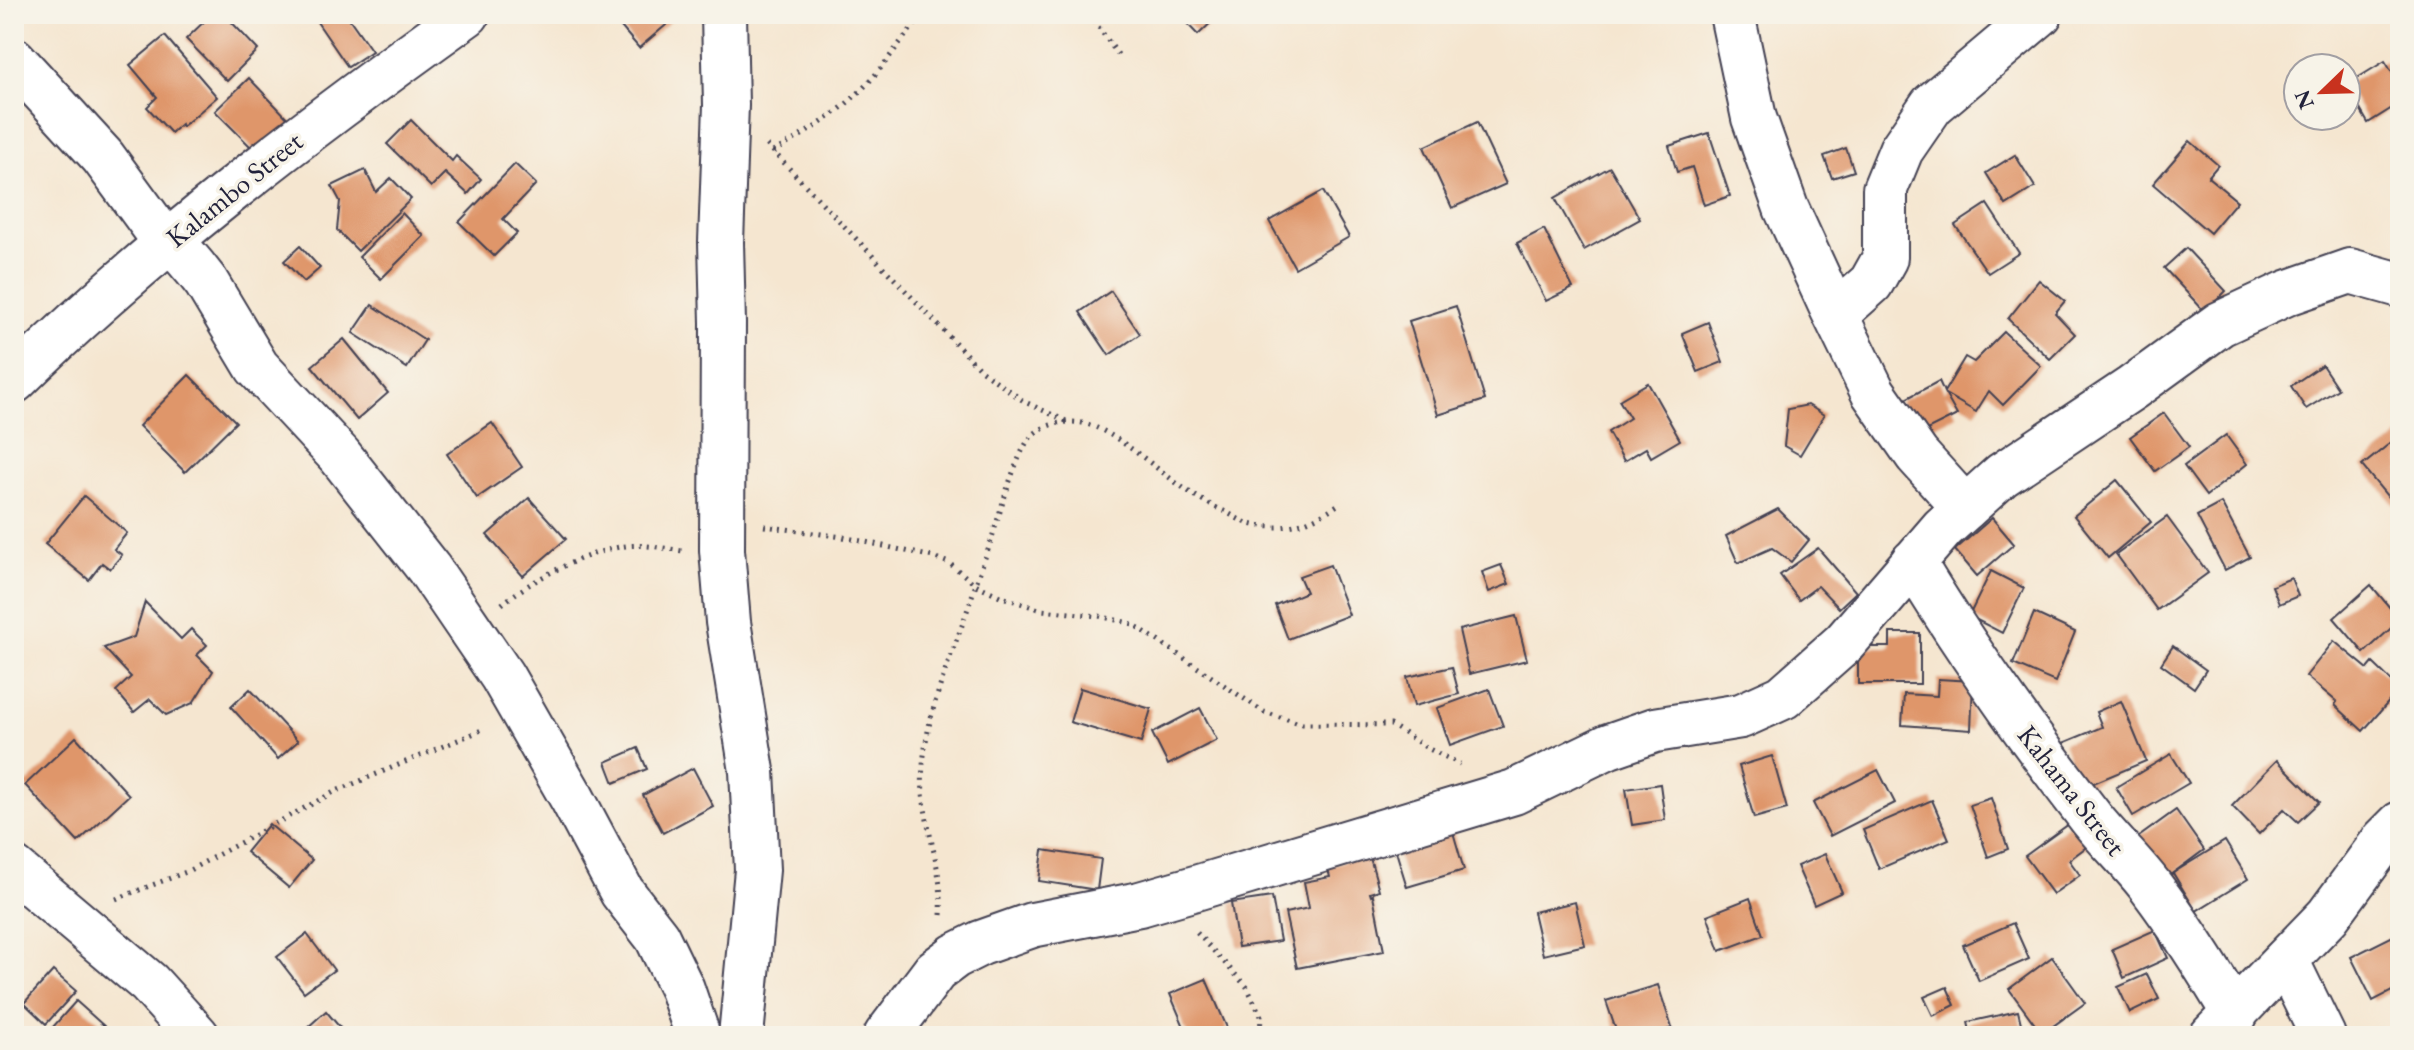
<svg xmlns="http://www.w3.org/2000/svg" width="2414" height="1050" font-family="'EB Garamond',serif">
<rect width="100%" height="100%" fill="#f7f3e8"/>
<filter id="ink" filterUnits="userSpaceOnUse"><feTurbulence type="fractalNoise" baseFrequency=".0125" numOctaves="2"/><feDisplacementMap in="SourceGraphic" scale="16" xChannelSelector="R" yChannelSelector="G"/><feConvolveMatrix kernelMatrix="1 2 1 2 8 2 1 2 1" color-interpolation-filters="sRGB"/></filter>
<filter id="wash" filterUnits="userSpaceOnUse"><feTurbulence type="fractalNoise" baseFrequency=".006" numOctaves="4" result="noise"/><feDisplacementMap in="SourceGraphic" scale="32" xChannelSelector="R" yChannelSelector="G"/><feGaussianBlur stdDeviation="1.8" result="paint"/><feColorMatrix in="noise" values="0 0 0 0 0 0 0 0 0 0 0 0 0 0 0 0 0 1.4 0 .05"/><feComposite in="paint" operator="in"/></filter>
<g filter="url(#wash)">
<rect width="100%" height="100%" fill="#f5e6d0"/>
<g id="blocks">
<g fill="#df966a">
<polygon points="212,14 224,14 258,50 227,81 186,39"/>
<polygon points="321,14 346,14 372,51 348,67 315,19"/>
<polygon points="610,14 679,14 639,48"/>
<polygon points="1178,14 1220,14 1198,35"/>
<polygon points="165,36 217,97 182,127 181,124 171,133 147,107 157,97 130,65"/>
<polygon points="2385,61 2400,85 2400,103 2368,123 2346,85"/>
<polygon points="249,78 295,126 262,158 215,111"/>
<polygon points="411,120 452,161 456,156 481,179 468,194 445,173 431,187 387,144"/>
<polygon points="1477,122 1506,184 1452,208 1424,147"/>
<polygon points="1709,133 1730,196 1704,205 1692,167 1677,172 1669,146"/>
<polygon points="2190,141 2218,165 2208,177 2237,201 2210,233 2153,184"/>
<polygon points="1846,148 1854,171 1832,178 1824,156"/>
<polygon points="2015,155 2035,187 2006,205 1986,173"/>
<polygon points="515,164 536,184 503,219 517,233 494,256 459,222"/>
<polygon points="1610,167 1640,219 1584,250 1555,198"/>
<polygon points="365,170 376,192 391,178 411,199 358,251 337,230 340,201 332,186"/>
<polygon points="1323,191 1349,237 1295,268 1269,221"/>
<polygon points="1987,204 2019,253 1988,273 1955,225"/>
<polygon points="402,213 424,236 381,279 359,257"/>
<polygon points="1544,229 1573,288 1546,301 1517,243"/>
<polygon points="300,246 320,268 304,282 284,261"/>
<polygon points="2186,248 2226,291 2205,312 2164,268"/>
<polygon points="2039,280 2065,301 2055,313 2075,334 2050,359 2008,319"/>
<polygon points="1111,291 1140,334 1109,355 1080,312"/>
<polygon points="372,305 425,340 407,368 353,333"/>
<polygon points="1456,306 1485,400 1438,415 1409,321"/>
<polygon points="1708,322 1723,362 1698,372 1682,333"/>
<polygon points="2004,332 2041,366 2003,405 1989,391 1976,412 1945,394 1957,415 1917,435 1900,402 1939,381 1944,392 1965,357 1974,362"/>
<polygon points="344,339 388,393 357,420 312,366"/>
<polygon points="2322,365 2338,389 2306,409 2291,386"/>
<polygon points="189,375 236,422 185,472 139,426"/>
<polygon points="1648,383 1680,440 1651,457 1646,448 1624,461 1608,432 1630,418 1619,400"/>
<polygon points="1808,405 1824,415 1800,455 1784,446 1788,409"/>
<polygon points="2164,413 2189,447 2155,471 2130,437"/>
<polygon points="492,423 522,467 477,498 447,454"/>
<polygon points="2226,435 2247,464 2206,496 2184,466"/>
<polygon points="2400,435 2400,506 2397,508 2362,466"/>
<polygon points="2117,480 2151,522 2108,558 2074,516"/>
<polygon points="84,496 127,533 114,549 122,555 110,569 102,563 89,580 45,544"/>
<polygon points="529,498 566,539 523,576 487,535"/>
<polygon points="2221,503 2250,557 2225,570 2197,516"/>
<polygon points="1778,509 1809,540 1791,562 1772,548 1738,563 1726,536"/>
<polygon points="2167,517 2208,573 2157,610 2116,554"/>
<polygon points="1992,518 2014,544 1977,576 1955,550"/>
<polygon points="1818,548 1856,592 1839,608 1818,586 1799,600 1780,575"/>
<polygon points="1330,565 1349,615 1288,639 1275,605 1306,592 1299,576"/>
<polygon points="1501,565 1509,584 1489,592 1482,572"/>
<polygon points="1991,571 2024,588 2002,633 1969,616"/>
<polygon points="2291,578 2298,596 2279,604 2272,586"/>
<polygon points="2371,585 2400,620 2364,653 2334,618"/>
<polygon points="145,602 181,639 191,629 207,645 197,655 213,671 193,703 166,715 150,699 134,712 116,691 131,677 104,648 134,637"/>
<polygon points="2034,613 2075,632 2055,682 2013,664"/>
<polygon points="1516,616 1527,660 1469,674 1459,630"/>
<polygon points="1890,633 1920,633 1920,684 1858,684 1858,647 1890,647"/>
<polygon points="2334,641 2368,669 2373,663 2400,689 2363,731 2335,705 2337,702 2306,676"/>
<polygon points="2173,646 2206,670 2194,688 2161,664"/>
<polygon points="1452,667 1459,694 1414,706 1407,677"/>
<polygon points="1938,679 1973,681 1971,730 1902,725 1904,694 1937,696"/>
<polygon points="1080,688 1151,709 1141,743 1070,722"/>
<polygon points="250,689 298,741 278,759 231,707"/>
<polygon points="1489,689 1503,726 1450,745 1437,708"/>
<polygon points="2121,701 2146,761 2082,788 2063,743 2102,727 2096,712"/>
<polygon points="1200,708 1217,740 1168,765 1152,733"/>
<polygon points="76,737 129,795 78,842 25,785"/>
<polygon points="638,748 647,769 614,783 606,762"/>
<polygon points="2171,754 2189,783 2133,816 2116,787"/>
<polygon points="1772,756 1787,809 1754,818 1739,766"/>
<polygon points="2277,760 2319,802 2298,822 2284,809 2259,834 2232,806"/>
<polygon points="693,768 713,806 663,833 643,795"/>
<polygon points="1878,770 1895,803 1830,836 1813,803"/>
<polygon points="1660,784 1665,820 1632,825 1626,789"/>
<polygon points="1991,798 2008,849 1988,857 1970,805"/>
<polygon points="1932,800 1949,839 1879,869 1863,830"/>
<polygon points="2176,810 2204,850 2158,884 2129,844"/>
<polygon points="2076,819 2093,842 2069,860 2080,875 2053,894 2025,856"/>
<polygon points="269,824 312,860 289,888 246,852"/>
<polygon points="1453,832 1464,870 1407,887 1395,848"/>
<polygon points="2225,841 2248,879 2196,911 2173,873"/>
<polygon points="1043,850 1101,859 1097,890 1039,881"/>
<polygon points="1369,854 1379,890 1370,893 1371,896 1373,895 1384,951 1297,968 1285,913 1309,908 1304,882 1330,877 1327,866"/>
<polygon points="1825,854 1842,892 1814,905 1797,866"/>
<polygon points="1272,897 1280,941 1238,947 1231,903"/>
<polygon points="1750,898 1763,935 1720,951 1707,915"/>
<polygon points="1575,902 1585,945 1543,955 1533,912"/>
<polygon points="2013,923 2029,959 1979,981 1963,945"/>
<polygon points="2155,930 2168,958 2124,978 2112,949"/>
<polygon points="307,934 334,970 304,992 277,957"/>
<polygon points="2393,936 2400,949 2400,987 2373,1001 2351,957"/>
<polygon points="2052,957 2085,1003 2042,1034 2009,989"/>
<polygon points="53,971 76,991 46,1024 24,1003"/>
<polygon points="2147,974 2159,999 2130,1013 2118,987"/>
<polygon points="1206,979 1228,1030 1212,1036 1188,1036 1170,994"/>
<polygon points="1658,985 1672,1028 1650,1036 1618,1036 1606,1001"/>
<polygon points="1947,987 1955,1005 1933,1016 1924,997"/>
<polygon points="76,1001 115,1036 45,1036"/>
<polygon points="326,1011 347,1036 298,1036"/>
<polygon points="2018,1011 2024,1036 1971,1036 1968,1022"/>
</g>
</g>
</g>
<g filter="url(#ink)">
<use href="#blocks" fill-opacity="0" stroke="#423f51" stroke-width="2"/>
<g fill="none" stroke-linecap="round" stroke-linejoin="round">
<defs>
<g id="minor">
<polyline points="724,14 726,105 721,242 723,323 722,550 728,622 752,771 757,870 741,1036"/>
<polyline points="1732,14 1754,118 1786,208 1832,308 1873,392 1917,455 1965,508"/>
<polyline points="14,60 103,157 166,243 184,255 195,268 206,282 257,367 340,456 429,569 502,676 572,798 622,892 657,937 682,989 698,1036"/>
<polyline points="1836,314 1871,283 1885,258 1885,189 1901,150 1932,105 2040,14"/>
<path d="M14,381C153,245 309,127 467,14"/>
<path d="M1913,562C1967,652 2027,735 2091,818C2110,842 2133,863 2151,887C2182,928 2209,971 2235,1015"/>
<polyline points="14,869 149,983 197,1036"/>
<polyline points="2286,960 2323,1036"/>
<polyline points="886,1036 935,971 955,956 981,943 1032,925 1140,904 1199,887 1514,792 1609,746 1655,730 1741,716 1783,697 1844,643 1943,528 2002,475 2132,388 2220,324 2287,293 2350,271 2400,285"/>
<polyline points="2212,1036 2328,916 2384,840 2400,824"/>
</g>
</defs>
<use href="#minor" stroke="#423f51" stroke-width="48"/>
<g stroke="#423f51" stroke-width="5" stroke-dasharray="2 6" stroke-linecap="butt">
<polyline points="1089,14 1119,56"/>
<polyline points="767,145 982,371 1025,402 1066,421"/>
<path d="M773,152C806,133 839,114 865,86C887,64 902,36 925,14"/>
<polyline points="764,526 843,537 933,557 949,563 975,584 1002,597 1042,610 1099,616 1133,624 1264,712 1303,724 1391,725 1427,748 1460,764"/>
<path d="M502,604C532,579 588,551 626,546C645,544 663,548 682,551"/>
<polyline points="116,899 186,872 334,792 484,729"/>
<path d="M941,915C944,864 918,816 923,765C927,719 942,679 958,636C969,608 977,578 988,550C997,524 1015,454 1031,437C1042,424 1066,420 1082,423C1116,429 1167,480 1199,498C1208,504 1217,508 1226,512C1235,517 1244,523 1254,525C1289,531 1310,523 1339,504"/>
<polyline points="1197,933 1247,987 1261,1016 1260,1036"/>
</g>
<use href="#minor" stroke="#fff" stroke-width="44"/>
</g>
</g>
<g text-anchor="middle" stroke-width="7" stroke-linejoin="round" paint-order="stroke">
<g font-size="28" fill="#22223b" stroke="#f7f3e8">
<text transform="translate(234 189) rotate(-39)" y="10">Kalambo Street</text>
<text transform="translate(2072 790) rotate(52)" y="10">Kahama Street</text>
</g>
</g>
<rect width="2414" height="1050" fill="none" stroke="#f7f3e8" stroke-width="48"/>
<g transform="translate(2322 92) rotate(247)"><circle r="38" fill="#f7f3e8" stroke="#a29fa3" stroke-width="2"/>
<path d="M0-6L14 30L0 20L-14 30Z" fill="#c8321e"/>
<text y="-12" font-size="22" font-weight="bold" text-anchor="middle" fill="#22223b">N</text>
</g>
</svg>
